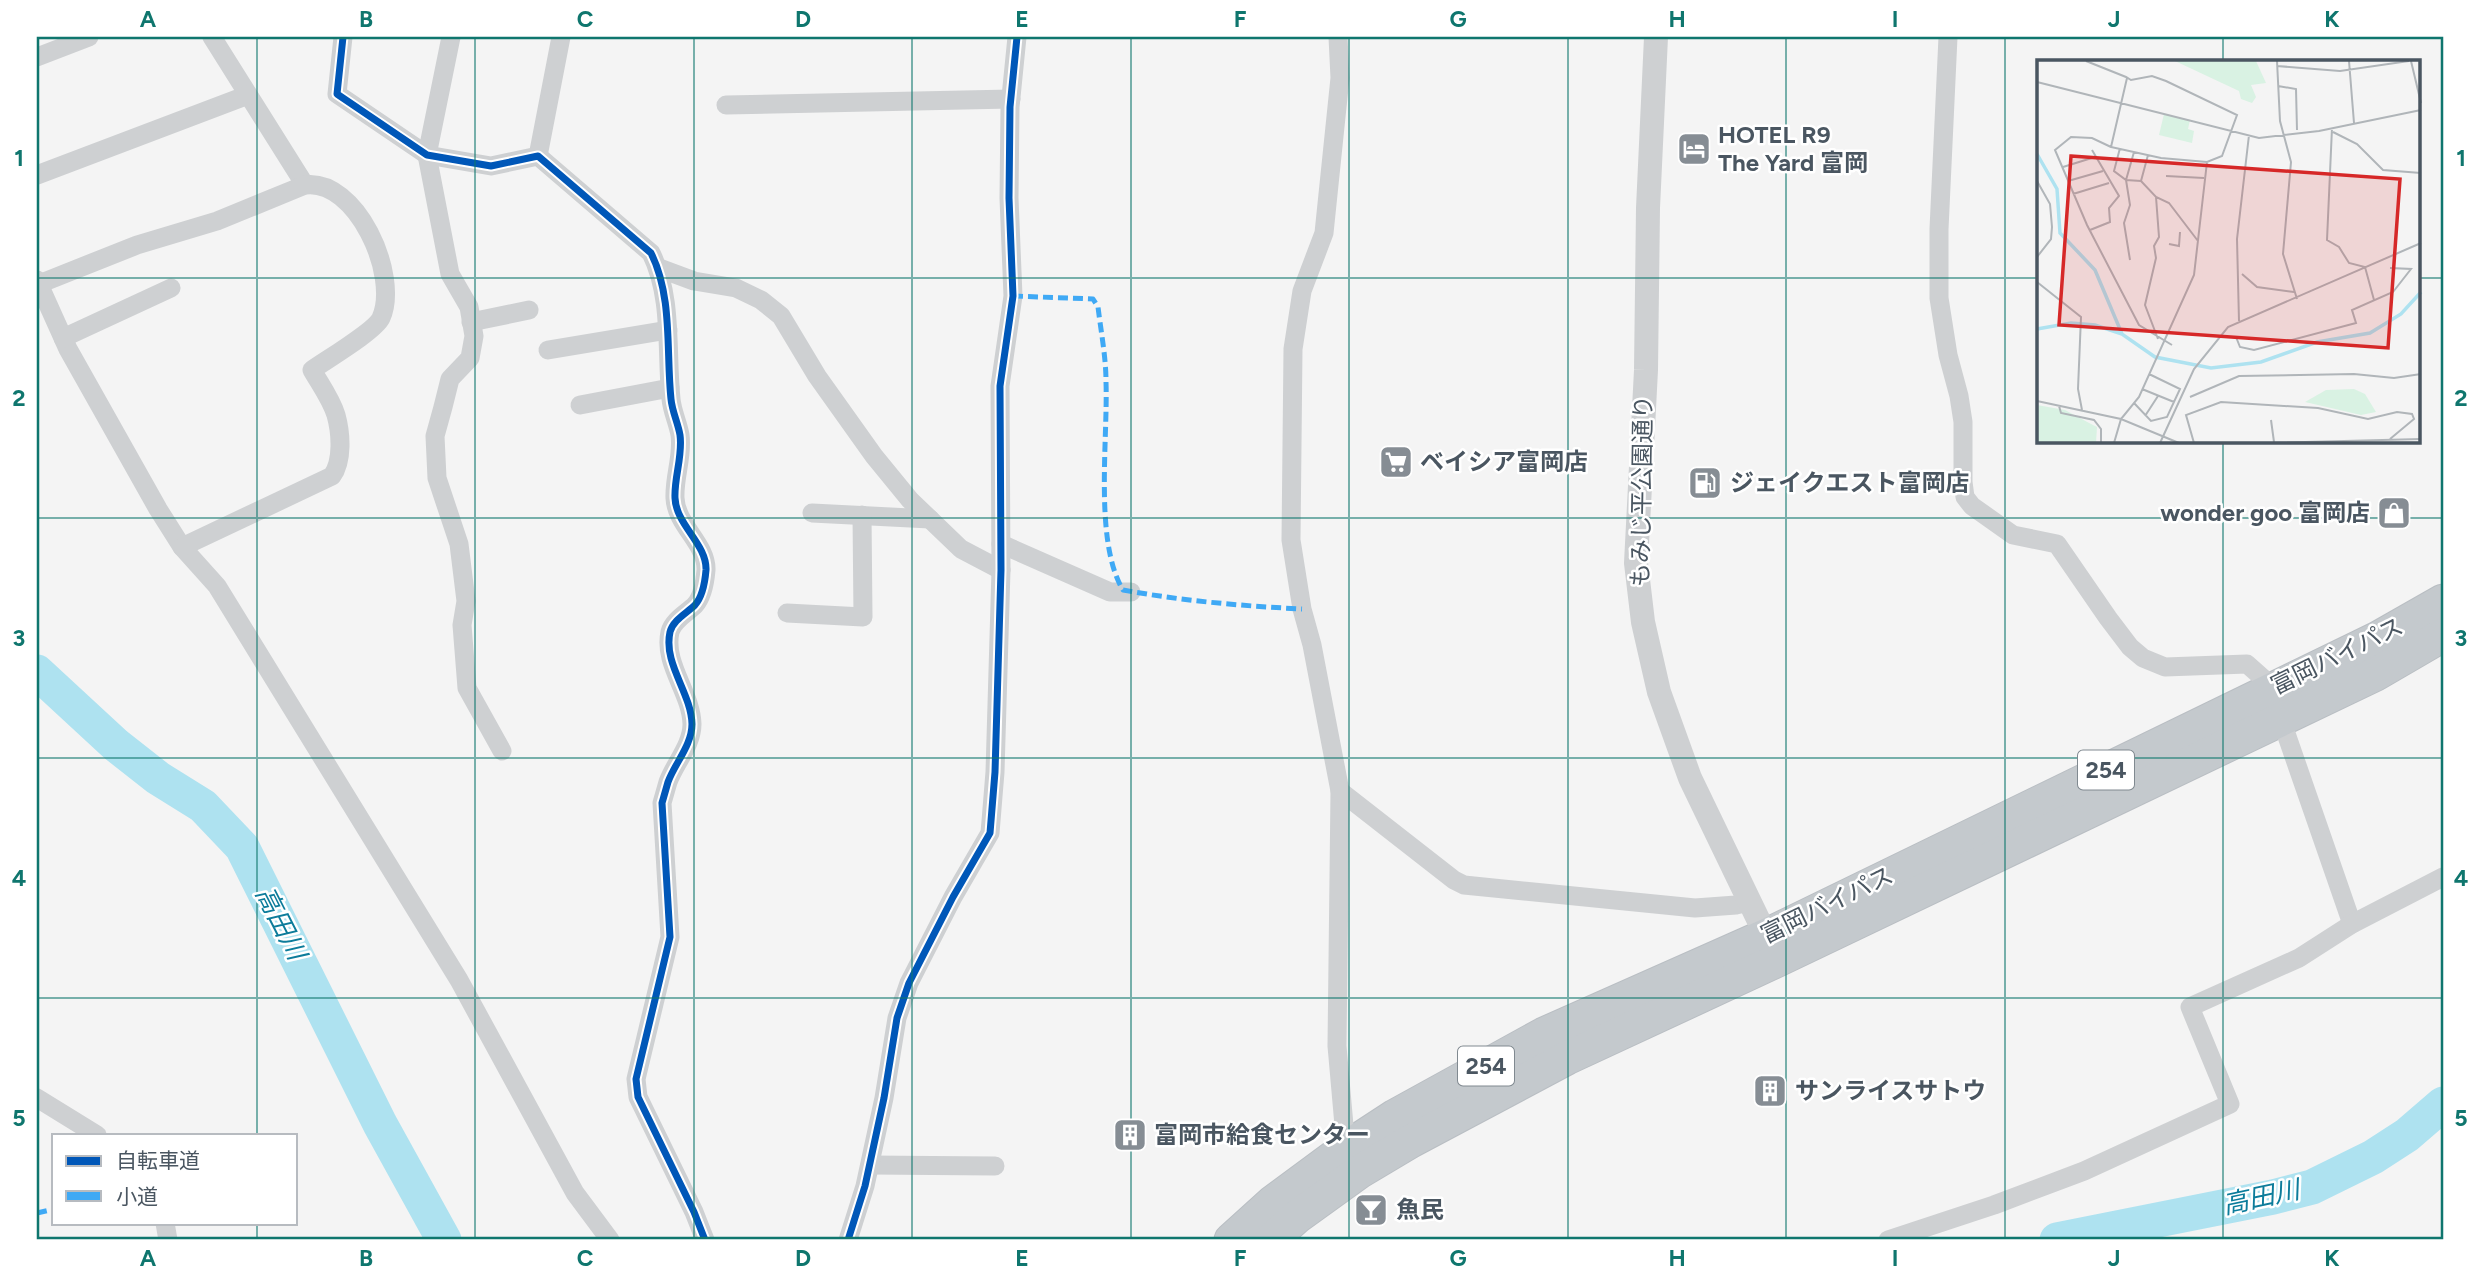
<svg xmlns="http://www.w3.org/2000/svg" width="2480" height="1277" font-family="Figtree,'Noto Sans JP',sans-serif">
<rect width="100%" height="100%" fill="#f4f4f4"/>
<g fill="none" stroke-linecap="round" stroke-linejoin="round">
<g stroke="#aee2f0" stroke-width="35">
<polyline points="37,672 116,745 158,778 203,806 242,847 380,1124 444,1240"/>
<polyline points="2057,1240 2273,1197 2312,1187 2373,1157 2407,1135 2443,1104"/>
</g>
<defs>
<g id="trunk">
<polyline points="1231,1240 1273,1202 1346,1148 1395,1116 1544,1034 1767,935 2378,638 2443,601"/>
<polyline points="1271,1240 1298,1216 1359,1172 1411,1141 1567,1058 1778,960 2376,674 2443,635"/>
</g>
</defs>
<use href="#trunk" stroke="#b9bec3" stroke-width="35"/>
<g stroke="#ced0d2" stroke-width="19">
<polyline points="212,37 305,185"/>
<path d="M343,37L337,94L427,155L491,166L538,156L651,253C673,297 666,352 671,399C672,411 678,423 680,435C683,456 674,477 675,498C676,525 707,544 706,570C705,582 703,596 695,605C687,613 673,620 670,632C663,664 691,692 692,724C692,745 675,763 668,782C666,789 664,796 662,803L670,937L636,1079L638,1097L694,1212L705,1240"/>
<polyline points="451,37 427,155 450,274 469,307 474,336 470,358 450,379 443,407 435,436 437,478 459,544 466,601 462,625 467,688 502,751"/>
<polyline points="1338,37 1340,78 1324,233 1302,291 1293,349 1291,540 1302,609 1312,645 1340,791 1337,1046 1346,1148"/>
<polyline points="1948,37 1939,229 1939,298 1948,355 1959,396 1963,422 1963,482 1965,497 1972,506 2013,535 2057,544 2108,618 2130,647 2143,658 2165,667 2247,664 2265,680 2281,719 2352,924"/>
<polyline points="37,57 89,37"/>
<polyline points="726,105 1011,99"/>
<polyline points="538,156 561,37"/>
<polyline points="37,175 248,95"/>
<polyline points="659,268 694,281 736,288 761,300 781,316 817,376 874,456 910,500 961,549 1001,570"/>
<polyline points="37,280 68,349 158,509 182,547 217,586 459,980 575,1193 610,1240"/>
<path d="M39,284L137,245L217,221L305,185C356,178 400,275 381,318C375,331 326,360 312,370C320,384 331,399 336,415C341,433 343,461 332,476L182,547"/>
<polyline points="471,322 529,310"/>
<polyline points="63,338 171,288"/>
<polyline points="548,350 668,330"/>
<polyline points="580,405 670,388"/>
<polyline points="812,513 930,519"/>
<polyline points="1001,544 1110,592 1131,592"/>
<polyline points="787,613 863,617 862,515"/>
<polyline points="1340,791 1454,880 1464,885 1695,908 1736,905 1749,902"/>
<polyline points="37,1098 97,1135"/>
<polyline points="870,1165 995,1166"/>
<polyline points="165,1223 168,1240"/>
<polyline points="848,1240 865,1186 884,1098 897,1018 909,983 953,897 990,833 995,772 1001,570 1000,386 1013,296 1009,198 1010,107 1017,37"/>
<polyline points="1888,1240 1994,1205 2084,1171 2230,1104 2190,1007 2299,958 2352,924 2443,877"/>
</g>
<polyline stroke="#ced0d2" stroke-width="24" points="1656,37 1648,208 1646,370 1636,563 1643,622 1659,692 1690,778 1773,950"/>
<use href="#trunk" stroke="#c4c9cd" stroke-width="33"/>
<g stroke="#3fa9f5" stroke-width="5" stroke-dasharray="10 5" stroke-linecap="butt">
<path d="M1013,296L1093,299L1098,307C1101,332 1106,357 1106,382C1108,440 1094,542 1123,590C1183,601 1242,606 1302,609"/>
<polyline points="37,1213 54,1209"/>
</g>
<defs>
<g id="cycleway">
<path d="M343,37L337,94L427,155L491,166L538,156L651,253C673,297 666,352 671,399C672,411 678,423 680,435C683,456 674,477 675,498C676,525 707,544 706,570C705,582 703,596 695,605C687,613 673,620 670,632C663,664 691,692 692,724C692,745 675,763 668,782C666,789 664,796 662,803L670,937L636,1079L638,1097L694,1212L705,1240"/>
<polyline points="848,1240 865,1186 884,1098 897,1018 909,983 953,897 990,833 995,772 1001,570 1000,386 1013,296 1009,198 1010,107 1017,37"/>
</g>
</defs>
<use href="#cycleway" stroke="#fff" stroke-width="11"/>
<use href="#cycleway" stroke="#0057b8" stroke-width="7"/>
</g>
<path fill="none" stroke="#0f766e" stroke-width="2" stroke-opacity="0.55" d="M257,37V1135M475,37V1240M694,37V1240M912,37V1240M1131,37V1240M1349,37V1240M1568,37V1240M1786,37V1240M2005,37V1240M2223,37V61M37,278H2039M2419,278H2443M2223,441V1240M37,518H2443M37,758H2443M37,998H2443M257,1223V1240"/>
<defs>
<symbol id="hotel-square" viewBox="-11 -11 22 22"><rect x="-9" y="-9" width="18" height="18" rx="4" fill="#868d94" stroke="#fff"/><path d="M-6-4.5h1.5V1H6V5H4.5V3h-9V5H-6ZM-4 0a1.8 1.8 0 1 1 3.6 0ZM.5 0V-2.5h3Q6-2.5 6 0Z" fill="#fff"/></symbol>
<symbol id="supermarket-square" viewBox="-11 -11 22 22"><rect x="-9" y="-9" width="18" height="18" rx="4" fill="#868d94" stroke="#fff"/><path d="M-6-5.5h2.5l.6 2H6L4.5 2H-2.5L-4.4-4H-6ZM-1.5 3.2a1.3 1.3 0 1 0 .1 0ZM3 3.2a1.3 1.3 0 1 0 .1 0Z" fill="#fff"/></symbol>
<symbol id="fuel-square" viewBox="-11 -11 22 22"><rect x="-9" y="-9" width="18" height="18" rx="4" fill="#868d94" stroke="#fff"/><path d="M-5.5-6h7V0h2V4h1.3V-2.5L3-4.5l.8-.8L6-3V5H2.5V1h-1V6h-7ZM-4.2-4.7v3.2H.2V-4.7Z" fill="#fff"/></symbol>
<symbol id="shop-square" viewBox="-11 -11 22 22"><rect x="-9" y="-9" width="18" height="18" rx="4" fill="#868d94" stroke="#fff"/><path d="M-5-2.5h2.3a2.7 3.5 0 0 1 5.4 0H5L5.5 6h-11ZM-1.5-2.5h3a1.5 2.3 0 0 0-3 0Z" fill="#fff"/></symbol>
<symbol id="building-square" viewBox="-11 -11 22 22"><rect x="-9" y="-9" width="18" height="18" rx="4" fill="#868d94" stroke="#fff"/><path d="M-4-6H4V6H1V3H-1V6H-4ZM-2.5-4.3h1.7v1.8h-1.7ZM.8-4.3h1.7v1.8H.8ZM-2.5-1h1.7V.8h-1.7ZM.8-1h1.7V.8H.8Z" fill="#fff"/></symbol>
<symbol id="bar-square" viewBox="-11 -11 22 22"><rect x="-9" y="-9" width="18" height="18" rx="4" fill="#868d94" stroke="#fff"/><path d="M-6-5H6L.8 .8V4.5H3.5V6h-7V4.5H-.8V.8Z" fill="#fff"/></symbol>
</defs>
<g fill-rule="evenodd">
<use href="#hotel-square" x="1675" y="130" width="38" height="38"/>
<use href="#supermarket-square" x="1377" y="443" width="38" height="38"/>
<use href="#fuel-square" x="1686" y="464" width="38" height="38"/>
<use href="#shop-square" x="2375" y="494" width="38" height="38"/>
<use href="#building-square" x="1751" y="1072" width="38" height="38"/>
<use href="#building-square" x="1111" y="1116" width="38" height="38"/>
<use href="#bar-square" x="1352" y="1191" width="38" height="38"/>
</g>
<g text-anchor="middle" stroke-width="5" stroke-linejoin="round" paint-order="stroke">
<g fill="#fff" stroke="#808990" stroke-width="2">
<rect x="2078" y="750.5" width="56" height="39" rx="5"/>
<rect x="1458" y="1046.5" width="56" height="39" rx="5"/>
</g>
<g font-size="23" font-weight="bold" fill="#4a5661">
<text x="2106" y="778">254</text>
<text x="1486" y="1074">254</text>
</g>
<g font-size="24" font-weight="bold" fill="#4a5661" stroke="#fff" text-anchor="start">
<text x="1718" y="143">HOTEL R9<tspan x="1718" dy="28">The Yard 富岡</tspan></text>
<text x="1420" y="470">ベイシア富岡店</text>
<text x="1730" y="491">ジェイクエスト富岡店</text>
<text x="2370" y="521" text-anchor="end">wonder goo 富岡店</text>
<text x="1795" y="1099">サンライスサトウ</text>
<text x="1154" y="1143">富岡市給食センター</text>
<text x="1396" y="1218">魚民</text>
</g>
<g font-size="24" fill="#4a5661" stroke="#fff">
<text transform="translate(1642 491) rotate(-89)" y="8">もみじ平公園通り</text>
<text transform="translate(2337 656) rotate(-26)" y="8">富岡バイパス</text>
<text transform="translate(1827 905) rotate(-26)" y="8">富岡バイパス</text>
</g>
<g font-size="26" font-style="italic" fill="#0c7c9b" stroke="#fff">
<text transform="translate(281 923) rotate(63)" y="9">高田川</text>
<text transform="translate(2261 1197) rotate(-12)" y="9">高田川</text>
</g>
</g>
<g transform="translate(2037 60)">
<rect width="383" height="383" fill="#f4f4f4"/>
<path d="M138,1H219L229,23L214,25L219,37L215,43L204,39L202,31ZM0,345L28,350L54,364L60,367L59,383H0Z" fill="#d9f2e3"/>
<path d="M127,54L153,60L151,69L157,71L155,83L122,75ZM317,329L328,334L339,352L324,355L268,342L289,330Z" fill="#d9f2e3"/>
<path fill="none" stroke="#aee2f0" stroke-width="3.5" d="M0,94L20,129L23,173L58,210L85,274M0,269L34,263L58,265L85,274L118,297L174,308L224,302L280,282L333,273L364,254L384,232"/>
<path fill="none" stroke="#b0b5b9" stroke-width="2" d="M49,1L89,17L94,20L115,16L129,21L200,55L185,96L170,102L124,98L74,87L90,18M240,1L243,61L254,102L246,194L260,239M312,1L317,63M374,1L384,43M240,6L303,11L372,1M0,22L222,78L282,71L384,50M241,26L259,29L260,70M295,68L290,180L302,187L312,203L328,207L337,240M296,72L320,84L346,110L384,113M74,87L55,78L34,77L18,90L50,165L102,265L135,285M83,88L77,111L89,120L104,121L119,137L132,143L161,181M26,107L58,97M129,116L167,118M0,121L13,144L15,167L14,179L0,197M31,121L66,111M104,121L111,95M36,134L72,123M119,137L122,177L117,186L119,198L108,245L121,279M53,170L73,162L72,148L82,136L55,90M132,184L142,186L143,172M93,200L87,163L93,145L89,120L97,92M205,214L220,227L257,232M0,222L44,257L41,329L45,350M202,261L200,179L212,75M199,277L203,287L217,290L319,263L315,250L356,232L374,209L353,208M105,329L137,342M153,337L202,316L317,314L357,318L384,314M0,341L84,359L142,383M97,343L114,361L130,357L143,329L112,314M22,346L24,353L57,360L64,369V383M108,356L121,336M234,360L237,382M77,383L84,359L102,337L157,215L170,102M123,383L157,309L191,267L384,183M157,383L149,355L184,342L281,348L331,359L360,352L375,354L377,359L353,379M234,383L384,379"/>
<path fill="#d62828" fill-opacity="0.15" stroke="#d62828" stroke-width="3.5" d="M34,96L363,119L351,288L22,265Z"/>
<rect width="383" height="383" fill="none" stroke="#4a5661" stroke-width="3.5"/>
</g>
<rect width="2480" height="1277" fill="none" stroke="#ffffff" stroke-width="77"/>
<rect x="52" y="1134" width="245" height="91" fill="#ffffff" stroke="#b7bbc0" stroke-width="2"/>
<rect x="66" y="1156" width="35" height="10" fill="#0057b8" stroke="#b7bbc0" stroke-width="2"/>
<text x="116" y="1168" font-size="21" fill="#4a5661">自転車道</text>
<rect x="66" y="1191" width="35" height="10" fill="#3fa9f5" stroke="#b7bbc0" stroke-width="2"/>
<text x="116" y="1204" font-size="21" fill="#4a5661">小道</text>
<rect x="38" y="38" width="2404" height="1200" fill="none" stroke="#0f766e" stroke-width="2.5"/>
<g font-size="23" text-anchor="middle" font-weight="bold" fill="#0f766e">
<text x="148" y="27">A</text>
<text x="366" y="27">B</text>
<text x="585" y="27">C</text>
<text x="803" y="27">D</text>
<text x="1022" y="27">E</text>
<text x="1240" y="27">F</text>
<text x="1458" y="27">G</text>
<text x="1677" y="27">H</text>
<text x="1895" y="27">I</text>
<text x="2114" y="27">J</text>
<text x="2332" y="27">K</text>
<text x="19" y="166">1</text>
<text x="2461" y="166">1</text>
<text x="19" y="406">2</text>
<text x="2461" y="406">2</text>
<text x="19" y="646">3</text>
<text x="2461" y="646">3</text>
<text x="19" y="886">4</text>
<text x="2461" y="886">4</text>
<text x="19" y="1126">5</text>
<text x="2461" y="1126">5</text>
<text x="148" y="1266">A</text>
<text x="366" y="1266">B</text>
<text x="585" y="1266">C</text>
<text x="803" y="1266">D</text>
<text x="1022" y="1266">E</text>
<text x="1240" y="1266">F</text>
<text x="1458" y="1266">G</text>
<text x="1677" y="1266">H</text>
<text x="1895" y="1266">I</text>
<text x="2114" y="1266">J</text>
<text x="2332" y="1266">K</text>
</g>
</svg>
